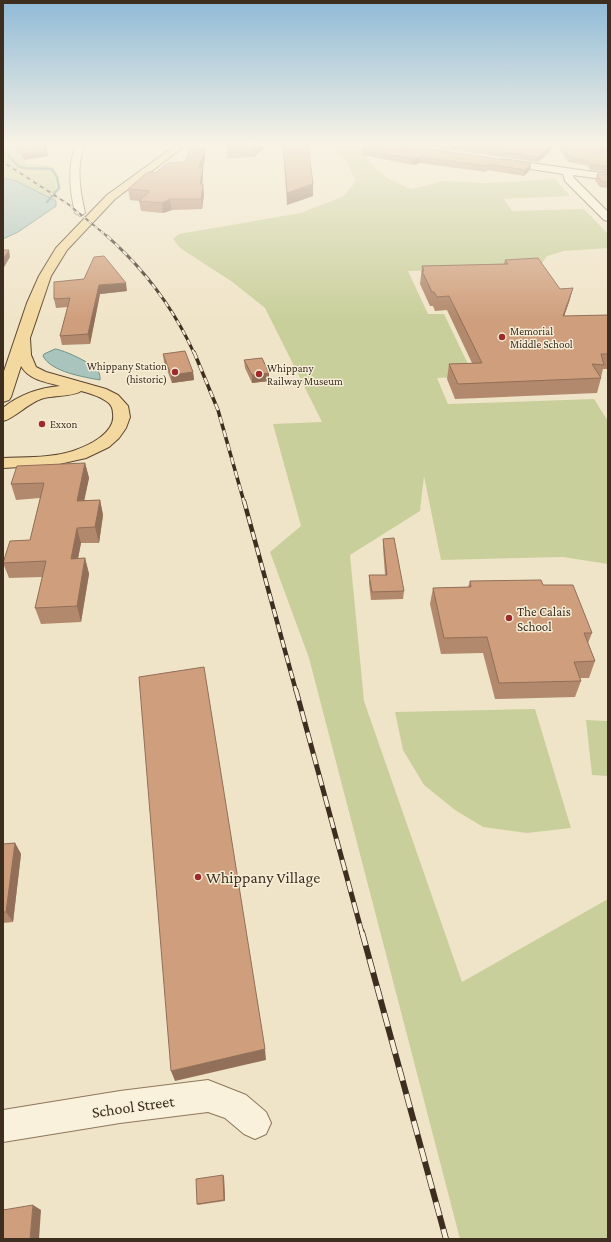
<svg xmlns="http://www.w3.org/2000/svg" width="611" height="1242" font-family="'Crimson Pro',serif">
<rect width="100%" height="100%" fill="#f0e4c8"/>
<g fill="#c9cf9b">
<polygon points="333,145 384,146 367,157 374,168 389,179 411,189 444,181 483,183 515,182 554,178 570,196 504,199 512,211 584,209 608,234 608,248 564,251 547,256 540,266 408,271 428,314 444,314 469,366 515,375 437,378 448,404 594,399 608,421 608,564 563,557 441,560 424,476 420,511 350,555 364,701 462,982 608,899 608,1239 460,1239 309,658 270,552 301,526 273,424 322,422 265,308 231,281 180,248 173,239 179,234 301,213 344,196 356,181 345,160 333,149"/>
<polygon points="16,148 27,164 55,166 56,201 16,181 3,178 3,149"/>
<polygon points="535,709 571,828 527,833 483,827 455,810 424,785 403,750 395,712"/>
<polygon points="586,720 608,721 608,776 592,775"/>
</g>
<g fill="#a9c4bc" stroke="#6f938a">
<polygon points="3,178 16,181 56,201 56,206 18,232 3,239"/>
<path d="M55,349C64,350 92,363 98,371C100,374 100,377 100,380C84,377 51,372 43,356L44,354Z"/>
</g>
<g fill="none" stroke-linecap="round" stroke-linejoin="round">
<polyline stroke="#6f938a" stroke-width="2.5" points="3,150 18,166 25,168 52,169 57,177 59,188 47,202"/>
<defs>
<g id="street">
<path d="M76,145H84C76,168 80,190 85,213L80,216L75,213C70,190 67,168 76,145Z"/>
<polygon points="208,1080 246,1095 266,1112 271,1123 266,1134 255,1139 244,1134 225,1118 208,1112 120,1123 3,1142 3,1110 120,1091"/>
</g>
<polygon id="secondary" points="502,159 608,174 608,180 573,175 574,178 608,212 608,221 604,220 565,181 563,174 499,164 497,162 499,160"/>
<path id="primary" d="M176,145H186L115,199L67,250L51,276L30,338L31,355L36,367L46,372L106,389L118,395L128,406L130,417L126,428L119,438L109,447L86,458L55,465L3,468V458C26,457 51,458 73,451C88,446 116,433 113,414C113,408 111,404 106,401C99,396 89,393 81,391C73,397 52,395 41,399C27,404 15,418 3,421V408C20,394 39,388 60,386C46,382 29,380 21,366L11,397L9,400L3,402V374L27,303L39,276L56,248L107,195Z"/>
</defs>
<use href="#street" stroke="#8d765c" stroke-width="2"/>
<use href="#secondary" stroke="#6f573f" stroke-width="2"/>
<use href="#primary" stroke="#5b4430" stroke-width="2"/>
<use href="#street" fill="#faf1dc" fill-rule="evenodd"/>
<use href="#secondary" fill="#faf1dc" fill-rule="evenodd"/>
<use href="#primary" fill="#f3d9a0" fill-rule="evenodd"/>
<defs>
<polyline id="rail-far5" points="3,162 68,204 108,237"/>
<path id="rail-far4" d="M107,236C143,268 174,309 194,353"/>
<polyline id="rail-far3" points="194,352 218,410 244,502"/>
<polyline id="rail-far2" points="244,501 296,691"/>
<polyline id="rail-far1" points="296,690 362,933"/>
<polyline id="rail" points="362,932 446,1239"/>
</defs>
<use href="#rail-far5" stroke="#3d2e20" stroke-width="2"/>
<use href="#rail-far4" stroke="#3d2e20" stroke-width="3"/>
<use href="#rail-far3" stroke="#3d2e20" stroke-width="3.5"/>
<use href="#rail-far2" stroke="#3d2e20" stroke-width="4.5"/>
<use href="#rail-far1" stroke="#3d2e20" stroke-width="5"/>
<use href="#rail" stroke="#3d2e20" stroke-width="6"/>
<use href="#rail-far5" stroke="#f7eed8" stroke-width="1.5" stroke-dasharray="4" stroke-linecap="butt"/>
<use href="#rail-far4" stroke="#f7eed8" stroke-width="2" stroke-dasharray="5.5" stroke-linecap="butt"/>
<use href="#rail-far3" stroke="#f7eed8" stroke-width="2.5" stroke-dasharray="7" stroke-linecap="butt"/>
<use href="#rail-far2" stroke="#f7eed8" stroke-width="3" stroke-dasharray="8" stroke-linecap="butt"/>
<use href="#rail-far1" stroke="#f7eed8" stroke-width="3.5" stroke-dasharray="11" stroke-linecap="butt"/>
<use href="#rail" stroke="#f7eed8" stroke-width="4.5" stroke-dasharray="14" stroke-linecap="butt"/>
</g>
<g fill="#b2896c">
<polygon points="14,145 45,145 46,146 48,156 24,160"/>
<polygon points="267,145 254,157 227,158 227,147"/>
<polygon points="283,145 308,145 313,184 313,196 287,205"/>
<polygon points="363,145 531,164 530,170 524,176 487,170 486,172 420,163 413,165 362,155"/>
<polygon points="420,145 552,145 552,149 538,162"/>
<polygon points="557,145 608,145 608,173 590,170 588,166 568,162"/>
<polygon points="205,149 205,159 203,168 203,177 202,184 204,194 202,209 172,210 163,213 141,211 139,201 130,200 128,189 155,173 185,162"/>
<polygon points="597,174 608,175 608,188 600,187 595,180"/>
<polygon points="505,260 560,289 573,288 569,302 564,316 608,315 608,369 603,369 601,377 601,378 597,393 455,399 447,379 449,364 472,363 447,310 435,311 433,306 430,306 420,284 422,266 504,264"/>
<polygon points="84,279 127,291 100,294 90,344 62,345 60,336 68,307 56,308 54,299"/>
<polygon points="163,354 193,372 194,380 172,383 164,362"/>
<polygon points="244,360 269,373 269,381 252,383 245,368"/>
<polygon points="85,463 89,478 84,500 100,500 103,515 99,543 81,543 78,558 85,558 89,574 81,622 41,624 35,608 42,577 9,578 3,563 30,540 40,498 16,500 11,484"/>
<polygon points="383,539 404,591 403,599 371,600 369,583 369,575 385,575 383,547"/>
<polygon points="470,581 543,585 592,633 588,643 595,661 589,678 580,678 581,681 575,697 495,699 483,653 441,654 430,604 433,588 468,587"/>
<polygon points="15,843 21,854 13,922 3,923 3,844"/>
<polygon points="223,1175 224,1177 225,1201 198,1205 197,1204"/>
</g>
<g fill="#916f58">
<polygon points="254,145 267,145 254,157 253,146"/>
<polygon points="551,145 552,145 552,149 538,162 539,157"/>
<polygon points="46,146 48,156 24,160 23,154"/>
<polygon points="205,149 205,159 203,168 203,177 201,194 199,167"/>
<polygon points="421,157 420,163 413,165 413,159"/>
<polygon points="531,164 530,170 524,176 525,170"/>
<polygon points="203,184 204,194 202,209 201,199"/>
<polygon points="313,184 313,196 287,205 287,193"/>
<polygon points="170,199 172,210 163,213 162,203"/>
<polygon points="9,250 10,257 3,269 3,259"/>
<polygon points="126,283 127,291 100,294 90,344 88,334 99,285"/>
<polygon points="573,288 569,302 559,331 563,316"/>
<polygon points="193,372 194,380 172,383 171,375"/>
<polygon points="269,373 269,381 252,383 252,375"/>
<polygon points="85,463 89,478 81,516 77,501"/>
<polygon points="100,500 103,515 99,543 95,527"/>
<polygon points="77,528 81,543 75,574 71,559"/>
<polygon points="85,558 89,574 81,622 77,606"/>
<polygon points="15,843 21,854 13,922 6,912"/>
<polygon points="265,1049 266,1060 175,1081 171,1071"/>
<polygon points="223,1175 224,1177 225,1201 224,1200"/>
<polygon points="33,1205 41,1210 39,1239 30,1239"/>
</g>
<g fill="#cf9f7d" stroke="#916f58">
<polygon points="17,145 45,145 46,146 44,147 47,151 23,154"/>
<polygon points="228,145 254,145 253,146 227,147"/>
<polygon points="283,145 308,145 313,184 287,193"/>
<polygon points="363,145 404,145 531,164 525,170 488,164 487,166 421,157 413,159 362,149"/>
<polygon points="454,145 551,145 539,157"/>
<polygon points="562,145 608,145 608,167 591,164 589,161 569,157"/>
<polygon points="190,149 205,149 199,167 203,167 200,184 203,184 201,199 170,199 162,203 139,201 150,191 128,189 148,172 155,173 168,163 185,162"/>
<polygon points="597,174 608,175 608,182 601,181"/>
<polygon points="3,250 9,250 3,259"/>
<polygon points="104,256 126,283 99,285 88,334 60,336 70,298 54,299 54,282 84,279 94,257"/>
<polygon points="538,258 560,289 573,288 563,316 608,315 608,354 601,354 604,365 592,364 601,378 458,384 449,364 482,363 449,296 437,297 434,292 432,292 422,271 424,271 422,266 508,264 505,260"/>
<polygon points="185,351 193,372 171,375 163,354"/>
<polygon points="262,358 269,373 252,375 244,360"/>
<polygon points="85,463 77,501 100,500 95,527 77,528 71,559 85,558 77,606 35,608 46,561 3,563 10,541 30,540 44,483 11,484 17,466"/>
<polygon points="394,538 404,591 372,592 369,575 387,575 383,539"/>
<polygon points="541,580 543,585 573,585 592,633 584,633 595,661 574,662 581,681 499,683 487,637 444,638 433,588 471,587 470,581"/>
<polygon points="204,667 265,1049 171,1071 139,677"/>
<polygon points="15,843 6,912 3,912 3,844"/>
<polygon points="223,1175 224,1200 197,1204 196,1179"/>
<polygon points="33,1205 30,1239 3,1239 3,1210"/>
</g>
<linearGradient id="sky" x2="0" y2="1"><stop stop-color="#8fbad6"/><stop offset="0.45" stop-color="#f8f3e6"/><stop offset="1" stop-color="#f8f3e6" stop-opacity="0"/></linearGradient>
<rect width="611" height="319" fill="url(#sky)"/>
<g fill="#9e2a2b" stroke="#f7eed8" stroke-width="1.5">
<circle cx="502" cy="337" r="4"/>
<circle cx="175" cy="372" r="4"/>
<circle cx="259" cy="374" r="4"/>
<circle cx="42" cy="424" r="4"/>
<circle cx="509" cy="618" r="4"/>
<circle cx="198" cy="877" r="4"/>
</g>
<g text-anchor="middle" stroke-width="3" stroke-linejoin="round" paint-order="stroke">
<g font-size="11" fill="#3d2e20" stroke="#f7eed8" text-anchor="start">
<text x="510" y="335">Memorial<tspan x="510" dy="13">Middle School</tspan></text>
<text x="167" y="370" text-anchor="end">Whippany Station<tspan x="167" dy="13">(historic)</tspan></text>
<text x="267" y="372">Whippany<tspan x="267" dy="13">Railway Museum</tspan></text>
<text x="50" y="428">Exxon</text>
</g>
<g font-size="13" fill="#3d2e20" stroke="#f7eed8" text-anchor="start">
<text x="517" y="616">The Calais<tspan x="517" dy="15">School</tspan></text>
</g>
<g font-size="16" fill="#3d2e20" stroke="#f7eed8" text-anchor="start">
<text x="206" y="883">Whippany Village</text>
</g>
<g font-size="16" fill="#3d2e20" stroke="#f7eed8">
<text transform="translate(133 1106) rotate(-8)" y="6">School Street</text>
</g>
</g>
<rect width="611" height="1242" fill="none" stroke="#3d2e20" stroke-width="8"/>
</svg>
